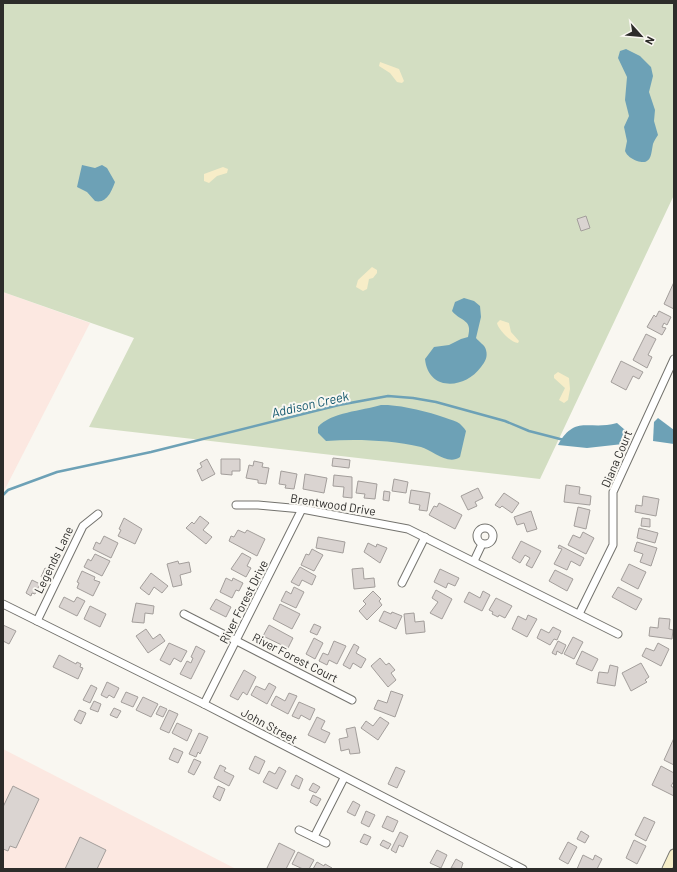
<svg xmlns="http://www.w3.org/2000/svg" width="677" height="872" font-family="Barlow,sans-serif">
<rect width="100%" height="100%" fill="#f9f7f1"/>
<g fill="#fce8e1">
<polygon points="3,292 90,323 3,493"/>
<polygon points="3,749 236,869 3,869"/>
</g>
<polygon fill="#d3dec2" points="3,3 674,3 674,195 540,479 89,427 134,338 3,292"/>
<g fill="#f7edc8">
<polygon points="380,62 399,69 404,81 402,83 397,82 390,73 379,66"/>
<polygon points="223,167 228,169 227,173 217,176 209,183 204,181 204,174"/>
<polygon points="372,267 377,270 377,273 373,278 369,279 367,289 363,291 356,287 358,280"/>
<path d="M500,320L509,323L511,332L519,341L518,343C511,343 498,329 497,323Z"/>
<polygon points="558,372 569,378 570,389 568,400 564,403 559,400 565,388 554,378 554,375"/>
</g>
<g fill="#6da1b6">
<path d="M626,49L640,56L651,67L653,76L649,92L655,110L654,121L658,135C656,138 654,141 653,144C651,153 652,166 637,161C632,159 627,156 625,151L627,141L624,127L629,116L625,100L627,77L618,58L620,51Z"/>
<path d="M82,165L95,168L102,165L107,168L115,182C112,190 107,204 95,201L87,192L77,187Z"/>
<path d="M464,298L474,301L480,306L481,317L476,338C479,342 485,345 486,350C488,357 485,362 481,367C464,390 428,391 425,359L434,347L449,345L461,339L468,337C473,319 461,322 452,311L455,302Z"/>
<path d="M381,405C401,404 438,414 457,422C461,424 464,428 466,431L460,457C448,466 432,450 421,447C390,440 357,439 326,441L318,433V427C331,412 362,411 381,405Z"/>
<polygon points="658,418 674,430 674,444 653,441 654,422"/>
<path d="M617,423L625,430L623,444L587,448L558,445C575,414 589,431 617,423Z"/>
</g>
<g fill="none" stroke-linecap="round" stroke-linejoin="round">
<polyline stroke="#6da1b6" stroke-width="2.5" points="3,495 8,490 57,472 151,452 339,405 388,396 413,398 436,402 505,421 529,431 564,440"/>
</g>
<g fill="#dad4d1" stroke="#a39e9b">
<polygon points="586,216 590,228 581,231 577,219"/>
<polygon points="674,282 674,309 664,304"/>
<polygon points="659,311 671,317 667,325 664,323 662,327 666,328 662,335 647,327 654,315 656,317"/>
<polygon points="646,334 656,339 648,355 652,357 647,368 633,360"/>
<polygon points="621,361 643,372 639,379 633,376 626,390 611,382"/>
<polygon points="333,458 350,460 349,468 332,466"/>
<polygon points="207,459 215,474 202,481 197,470 202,467 200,463"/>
<polygon points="221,459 240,459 240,471 232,471 232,475 221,474"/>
<polygon points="254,461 263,463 262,467 269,468 266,484 258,483 258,480 246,478 249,465 253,466"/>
<polygon points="281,471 297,474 294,489 285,488 286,485 279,484"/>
<polygon points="305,474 327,478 324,493 303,489"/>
<polygon points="334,475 352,477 352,498 343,497 344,487 333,486"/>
<polygon points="394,479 408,482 406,493 392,491"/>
<polygon points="358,481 377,484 375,499 364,498 365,494 356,493"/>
<polygon points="566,485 580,487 579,494 591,496 590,505 564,502"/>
<polygon points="478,488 483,498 475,502 477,506 468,510 461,496"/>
<polygon points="411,490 430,493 427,511 419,510 420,505 409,503"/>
<polygon points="384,491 390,492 389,501 383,500"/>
<polygon points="504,493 519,503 512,513 502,506 500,508 495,505"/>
<polygon points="643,496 659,499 656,516 635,512 636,505 642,506"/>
<polygon points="439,503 462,515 455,529 429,515 434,506 437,507"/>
<polygon points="578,507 590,510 586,529 574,526"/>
<polygon points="531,511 537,529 527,532 524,523 517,525 514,517"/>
<polygon points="200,516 209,523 203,530 212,537 206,544 186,528 192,522 194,524"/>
<polygon points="124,518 142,529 135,544 118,536 121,530 119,529"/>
<polygon points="642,518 650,519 650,527 641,526"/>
<polygon points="639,528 658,533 655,543 637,538"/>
<polygon points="238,530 245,533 247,530 265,539 257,556 229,541 231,536 234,537"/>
<polygon points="583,532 594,538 586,554 568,545 573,535 580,538"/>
<polygon points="104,536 118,543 111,558 93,549 96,542 100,544"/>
<polygon points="318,537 345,542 343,553 316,548"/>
<polygon points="521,541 541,551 532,568 526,565 530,558 525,555 520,563 512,558"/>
<polygon points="637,542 657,548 651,566 640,562 643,554 634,551"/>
<polygon points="368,543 376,547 377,544 387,548 380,563 364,552"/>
<polygon points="559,545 584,558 580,566 571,561 567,570 554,564 562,549 558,548"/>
<polygon points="312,549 323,555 314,571 301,565 306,554 309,555"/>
<polygon points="242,553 251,558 247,566 251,568 246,577 231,569"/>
<polygon points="95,554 110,561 102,576 84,567 88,559 91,561"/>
<polygon points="178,561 179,564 189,562 191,572 180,575 182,585 173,587 167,564"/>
<polygon points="629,564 646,572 638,589 621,580"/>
<polygon points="300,567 316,576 312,585 302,580 299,586 291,582"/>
<polygon points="45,568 52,572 48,580 41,577"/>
<polygon points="363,568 364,579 374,578 375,587 354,589 352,569"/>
<polygon points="440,569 459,578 455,586 448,583 446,588 434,582"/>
<polygon points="555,570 573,579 567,591 549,581"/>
<polygon points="82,571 95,577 94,580 100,582 93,596 77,588 79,583 77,582"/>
<polygon points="151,573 168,586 162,593 154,587 149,595 140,588"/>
<polygon points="226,578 232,581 233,578 243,583 239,591 236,590 232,598 220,592"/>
<polygon points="32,580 40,584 35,594 32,593 31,596 26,593"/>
<polygon points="294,587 304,592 296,608 281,601 286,591 291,594"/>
<polygon points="618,587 642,599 636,610 612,597"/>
<polygon points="436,590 452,599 442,619 430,613 438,602 432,598"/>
<polygon points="373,591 381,599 379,601 382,605 367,620 359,611 366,604 363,601"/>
<polygon points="483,591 490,595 482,611 464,602 469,592 480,598"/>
<polygon points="64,597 74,602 77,597 85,601 77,616 59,607"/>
<polygon points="496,598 512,606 505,618 499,615 498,617 492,614 493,612 489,610"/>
<polygon points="216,599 231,607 226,617 210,609"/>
<polygon points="136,603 154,606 153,614 145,613 144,623 132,622"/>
<polygon points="280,604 300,614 292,629 273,619"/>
<polygon points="90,606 106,614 100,627 84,619"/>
<polygon points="384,611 391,614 392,612 402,616 396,629 379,621"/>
<polygon points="414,613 415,622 424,621 425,632 406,634 404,614"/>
<polygon points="528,615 537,619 527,637 512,629 518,616 526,620"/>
<polygon points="659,618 670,619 669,629 673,630 672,639 649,636 650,627 658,628"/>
<polygon points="314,624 321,627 317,635 310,632"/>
<polygon points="3,625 16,631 9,644 3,641"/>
<polygon points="269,625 293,638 288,648 263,636"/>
<polygon points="553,627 561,631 557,640 554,639 550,645 537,638 541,629 549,633"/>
<polygon points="146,629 153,639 160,634 165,641 148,653 136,636"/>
<polygon points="573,637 583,642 574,659 564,654"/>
<polygon points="314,638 323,643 315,659 306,654"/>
<polygon points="334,641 346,646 337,664 329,660 327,665 319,661 323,653 328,655"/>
<polygon points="558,641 566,645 562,654 557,651 556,655 552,653"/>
<polygon points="169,643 187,651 181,662 174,658 170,665 160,660"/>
<polygon points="658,643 669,649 661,666 642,656 646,648 654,651"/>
<polygon points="354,644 359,647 356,653 366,659 361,668 353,663 350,669 343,665"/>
<polygon points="196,646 205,651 191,679 180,674 187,661 191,663 193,658 191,657"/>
<polygon points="582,651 598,659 592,671 576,664"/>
<polygon points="59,655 76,664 77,662 81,664 80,667 83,668 78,679 53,667"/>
<polygon points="380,658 386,665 389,663 395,670 391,673 396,680 388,687 371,666"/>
<polygon points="641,663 649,677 645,680 647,682 631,691 622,673"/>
<polygon points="610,665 618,667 615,686 597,683 599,672 608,673"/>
<polygon points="244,670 256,677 247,695 243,692 238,700 230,696"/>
<polygon points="107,682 119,688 114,698 109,695 107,698 101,695"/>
<polygon points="269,683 276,687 267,704 251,695 256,686 265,690"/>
<polygon points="91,685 97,688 90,703 83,700"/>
<polygon points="391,691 403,695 395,717 374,709 378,700 387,703"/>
<polygon points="126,692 138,697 133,707 121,702"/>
<polygon points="289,693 297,696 288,714 271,705 276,696 285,701"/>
<polygon points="143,697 158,704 151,717 136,710"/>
<polygon points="94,701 101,704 98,712 90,709"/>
<polygon points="299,702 315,709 310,720 301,715 299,719 292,716"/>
<polygon points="160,706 167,709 163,717 156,714"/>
<polygon points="114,708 121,711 117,718 110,715"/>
<polygon points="79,710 86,713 81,724 74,720"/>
<polygon points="169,710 178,714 169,733 160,729"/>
<polygon points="317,717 325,721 321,729 330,733 325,743 308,735"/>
<polygon points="380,717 389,723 378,740 361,728 366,721 373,726"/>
<polygon points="177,723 192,730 187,741 172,733"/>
<polygon points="355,727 360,753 350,754 349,749 341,751 339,739 348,737 346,729"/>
<polygon points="199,733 208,737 200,754 198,752 196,757 189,754"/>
<polygon points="674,738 674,765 664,760"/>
<polygon points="174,748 183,752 178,763 169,759"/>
<polygon points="255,756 265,761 259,774 249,769"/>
<polygon points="194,759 201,762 194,775 188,772"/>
<polygon points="220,765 226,768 224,771 234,776 229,786 214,778"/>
<polygon points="661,766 674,773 674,781 671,786 674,788 674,796 652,785"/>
<polygon points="279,767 286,771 277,789 263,782 269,771 275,774"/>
<polygon points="396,767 405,771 397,788 388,784"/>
<polygon points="296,775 303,779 299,789 291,785"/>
<polygon points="313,783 320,787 316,793 309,790"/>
<polygon points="13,786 39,799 16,848 10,846 8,851 3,849 3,807"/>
<polygon points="218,786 225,789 220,801 213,797"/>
<polygon points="313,795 321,799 317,806 310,802"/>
<polygon points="353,801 360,805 355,816 347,812"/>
<polygon points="366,811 375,815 369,827 361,823"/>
<polygon points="387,816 398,821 393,832 382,827"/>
<polygon points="644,817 655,822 646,841 635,835"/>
<polygon points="581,831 589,836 585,843 577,839"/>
<polygon points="400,832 408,836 403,847 399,845 396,853 391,850"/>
<polygon points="364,834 371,837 367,845 360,842"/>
<polygon points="80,837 106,850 97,869 65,869"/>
<polygon points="383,840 391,844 388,849 380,845"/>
<polygon points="634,840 646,846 637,864 626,858"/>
<polygon points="568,842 577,847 568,864 559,859"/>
<polygon points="279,843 295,851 286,869 270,869 267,868"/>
<polygon points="437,850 447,855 441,868 430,863"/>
<polygon points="298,852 314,860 309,869 303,869 292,864"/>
<polygon points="583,855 593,860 595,855 602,859 597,869 577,869"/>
<polygon points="456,859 463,863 461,869 451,868"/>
<polygon points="317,862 324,866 325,864 332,868 331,869 313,869"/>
</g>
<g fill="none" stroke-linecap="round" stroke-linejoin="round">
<defs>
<g id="street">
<polyline points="236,505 258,505 302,509 408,529 618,634"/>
<circle cx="485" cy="536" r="8"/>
<polyline points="474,561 482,544"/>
<polyline points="402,583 425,537"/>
<polyline points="3,604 204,704 523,869"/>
<polyline points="184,614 352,700"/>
<polyline points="579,614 613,545 613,492 674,359"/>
<polyline points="37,621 83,526 98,514"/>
<polyline points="204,704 302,509"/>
<polyline points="299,830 326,843"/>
<polyline points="314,837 344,778"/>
</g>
<polyline id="secondary" points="667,869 674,854"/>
</defs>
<use href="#street" stroke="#74736e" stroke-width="9"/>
<use href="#secondary" stroke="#74736e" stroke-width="11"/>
<use href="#street" stroke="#fff" stroke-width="7"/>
<use href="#secondary" stroke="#f6eec9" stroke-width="9"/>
</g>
<g text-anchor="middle" stroke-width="4" stroke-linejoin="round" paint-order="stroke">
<g font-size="12" fill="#2d2c2a" stroke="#f9f7f1">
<text transform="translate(617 459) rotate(-67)" y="4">Diana Court</text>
<text transform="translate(333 505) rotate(9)" y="4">Brentwood Drive</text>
<text transform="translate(54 560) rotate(-64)" y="4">Legends Lane</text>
<text transform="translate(244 602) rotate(-63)" y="4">River Forest Drive</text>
<text transform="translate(295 658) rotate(27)" y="4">River Forest Court</text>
<text transform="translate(269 726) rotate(28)" y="4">John Street</text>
</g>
<g font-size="13" font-style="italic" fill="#12576d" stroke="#f9f7f1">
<text transform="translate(310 404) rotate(-13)" y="5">Addison Creek</text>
</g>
</g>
<rect width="677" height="872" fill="none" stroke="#2d2c2a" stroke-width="8"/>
<g transform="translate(641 36) rotate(117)" stroke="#f9f7f1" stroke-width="3" paint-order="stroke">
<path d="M0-3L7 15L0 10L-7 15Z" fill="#2d2c2a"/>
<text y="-6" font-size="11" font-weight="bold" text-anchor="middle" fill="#2d2c2a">N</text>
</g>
</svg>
